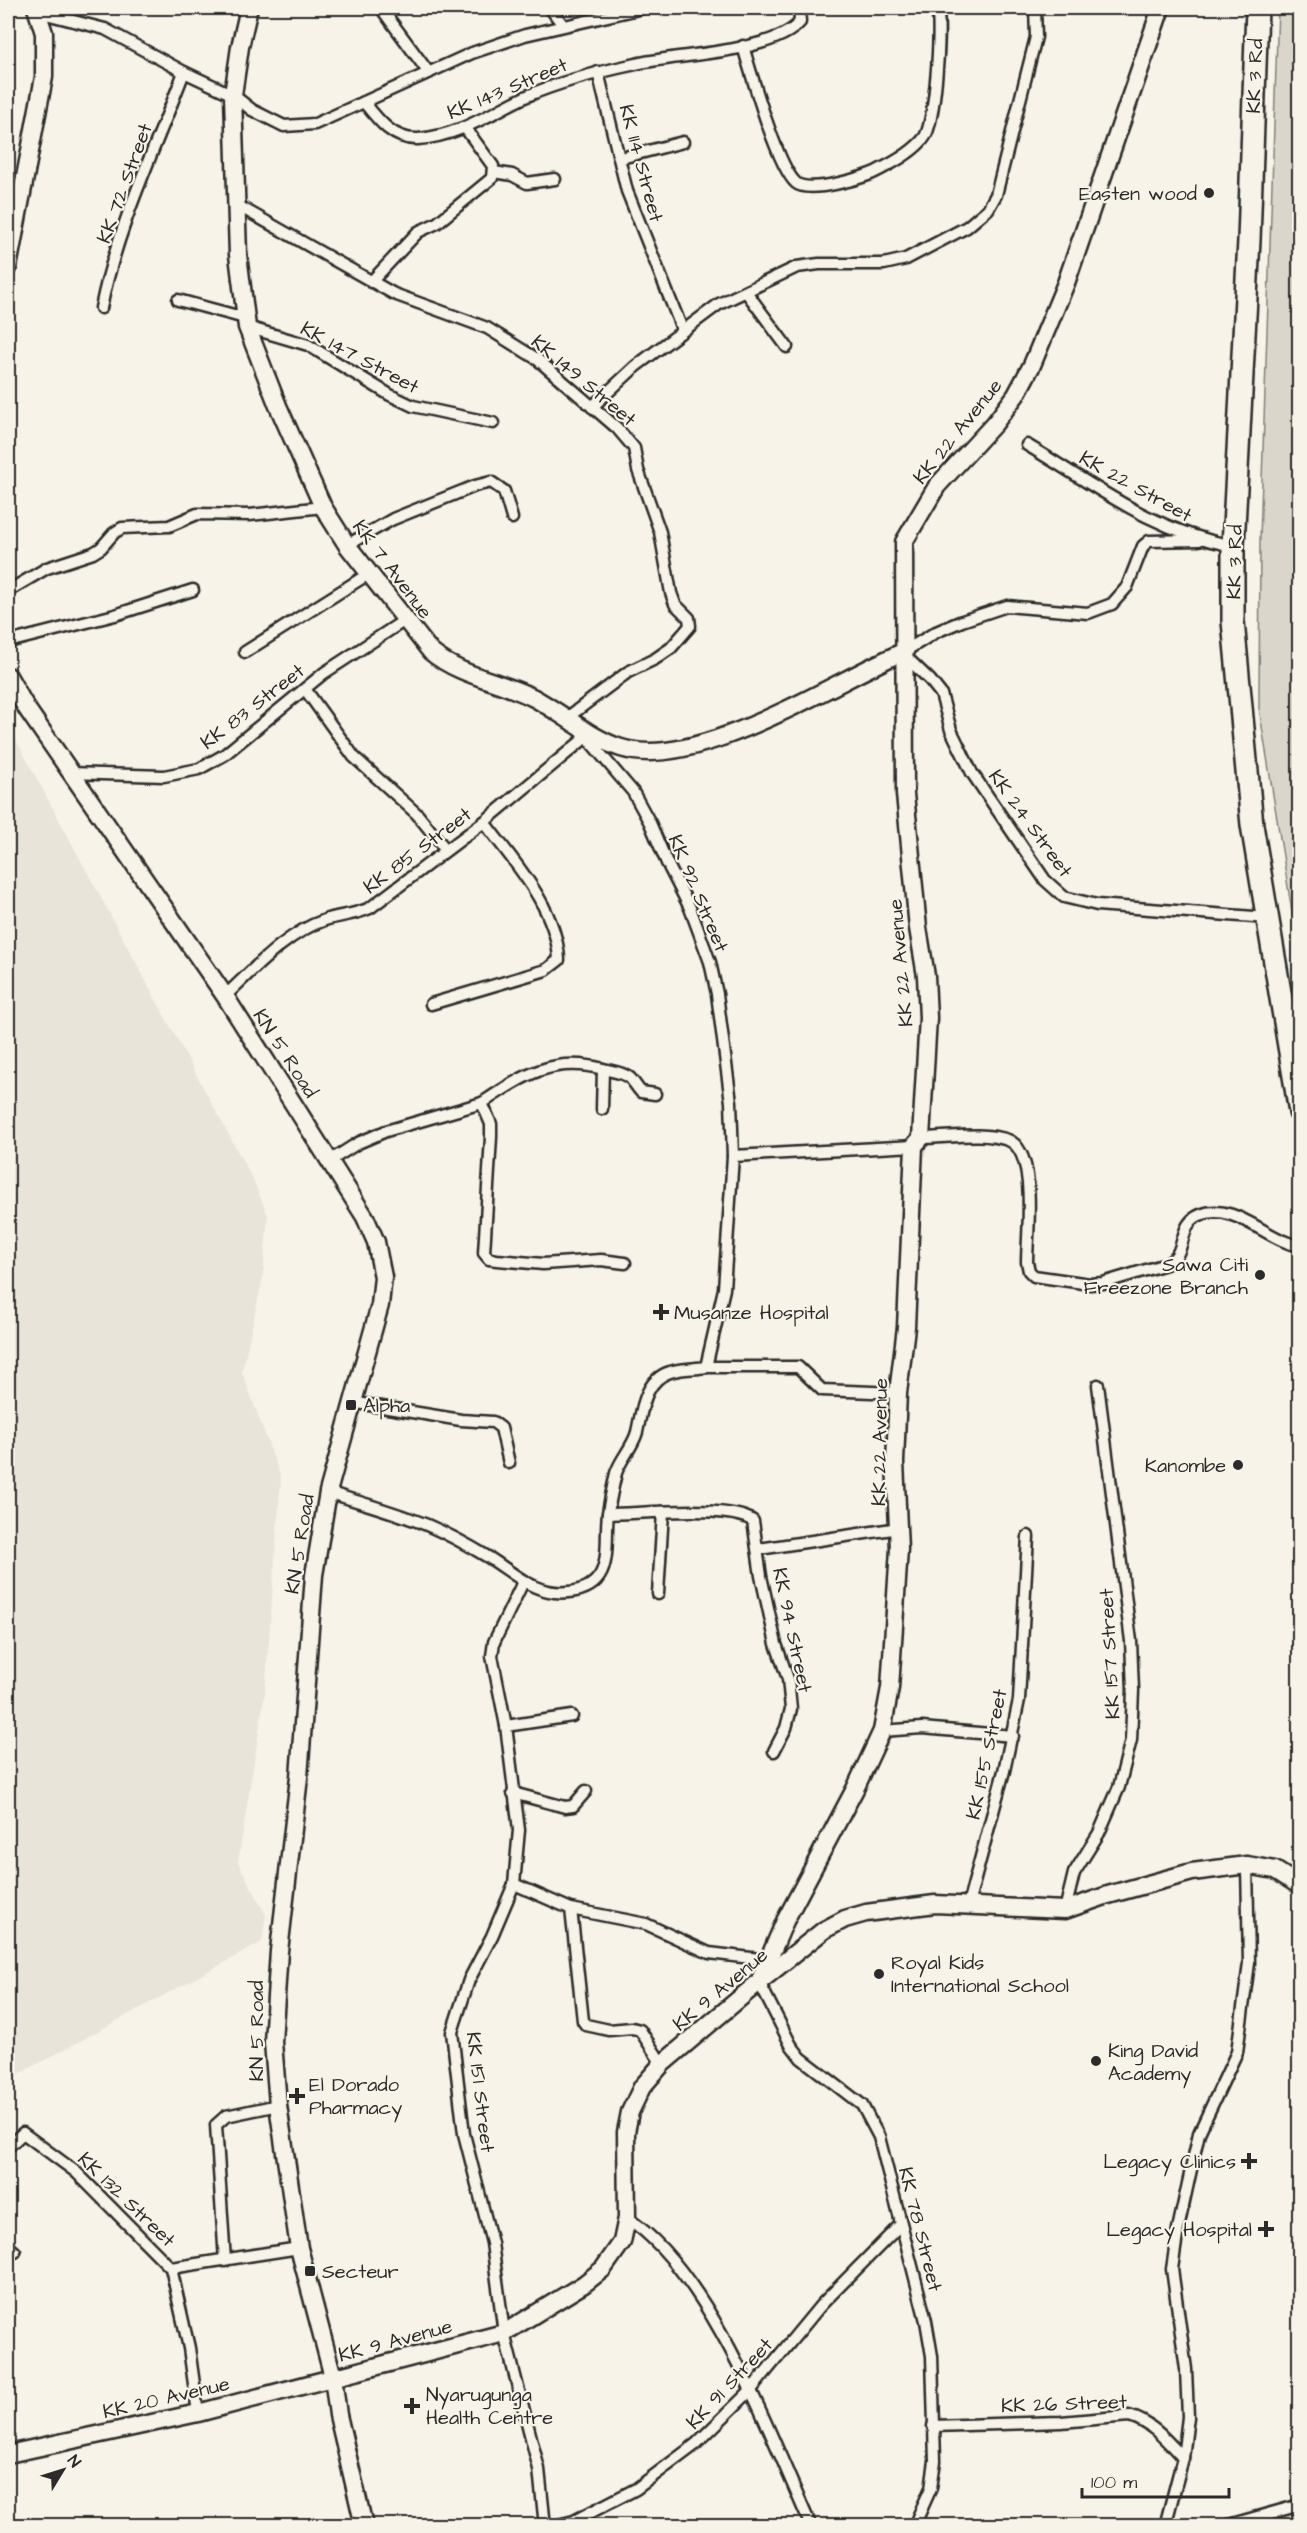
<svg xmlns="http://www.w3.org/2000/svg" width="1307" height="2533" font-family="'Architects Daughter',sans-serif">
<rect width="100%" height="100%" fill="#f7f3e8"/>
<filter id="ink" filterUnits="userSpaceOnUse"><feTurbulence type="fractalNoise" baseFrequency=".0167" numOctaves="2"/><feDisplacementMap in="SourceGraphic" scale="12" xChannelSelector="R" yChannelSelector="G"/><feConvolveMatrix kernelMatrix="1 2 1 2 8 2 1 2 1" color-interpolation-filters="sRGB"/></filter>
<g filter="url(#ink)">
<polygon fill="#e8e4da" points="8,725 252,1178 268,1215 263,1277 242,1372 281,1478 265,1693 238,1862 266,1915 262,1942 8,2080"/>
<polygon fill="#dad6cc" stroke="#82807c" stroke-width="1.5" points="1278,8 1300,8 1299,955 1259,708 1260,539"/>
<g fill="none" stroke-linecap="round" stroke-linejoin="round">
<defs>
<g id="street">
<polyline points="381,8 429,73"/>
<polyline points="550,8 563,25"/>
<path d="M38,12L105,29L184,72L233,95L252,110L284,126L315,124L364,102C378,120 393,140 418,139C459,136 491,113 527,96C562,81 598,72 636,64C677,54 774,53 800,22L799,8"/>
<path d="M743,46C751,73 777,166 796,183C808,194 865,178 879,170C893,163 914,151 924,138C935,125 942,26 937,8"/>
<polyline points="598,72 627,191 682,329"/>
<polyline points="364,102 472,53 525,35 643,8"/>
<polyline points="621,158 683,142"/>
<polyline points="494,172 512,175 527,183 555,179"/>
<polyline points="235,204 394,294 487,328 537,359 617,428 634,448 638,470 660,532 671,593 675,604 689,618 690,626 671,648 655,659 628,672 568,717"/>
<polyline points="371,282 418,232 437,223 492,178 493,166 466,129"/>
<polyline points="747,293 787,347"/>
<polyline points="178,300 245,318"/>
<path d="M101,308C117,227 155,149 184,72"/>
<polyline points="247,327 308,345 390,395 413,406 493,423"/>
<polyline points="592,407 636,366 719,304 797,267 819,264 884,264 906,259 967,227 988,209 996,195 1036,37 1035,8"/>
<path d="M1027,445C1096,486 1152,531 1233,546"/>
<polyline points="347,545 393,519 475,486 491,482 504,491 512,518"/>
<polyline points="8,591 47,568 93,553 101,548 114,533 122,528 169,526 197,514 250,515 323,507"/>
<polyline points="8,642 115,615 193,590"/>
<polyline points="905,651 936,632 962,621 1007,606 1088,613 1112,604 1127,587 1143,546 1149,541 1199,540"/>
<polyline points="245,652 370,573"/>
<polyline points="906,657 930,680 941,694 951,730 972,773 1045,880 1064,897 1097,905 1267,918"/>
<polyline points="305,689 354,757 417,814 446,850"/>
<polyline points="70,773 164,776 199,769 224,755 324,673 405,620"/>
<path d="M225,996C254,969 286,933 325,920C340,915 355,915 370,908L484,822L591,733"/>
<path d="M431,1004L546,970L559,960C557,908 514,862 484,822"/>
<path d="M482,1103C523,1076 553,1055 603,1069C611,1071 623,1072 630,1078C634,1082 637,1088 641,1092L655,1094"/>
<polyline points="602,1109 603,1069"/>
<path d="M921,1138C947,1138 983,1131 1008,1140C1038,1151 1027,1235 1027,1262L1029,1271L1034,1276L1090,1284L1103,1283L1166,1264C1189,1254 1176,1225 1200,1215C1235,1201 1267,1241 1300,1246"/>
<polyline points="733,1156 914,1146"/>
<polyline points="331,1160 358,1143 386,1131 482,1103 491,1124 491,1137 484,1253 489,1259 497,1260 543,1264 601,1260 625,1263"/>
<polyline points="706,1367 798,1367 822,1390 898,1393"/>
<polyline points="351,1402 461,1420 493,1422 501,1428 509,1463"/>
<path d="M328,1492C361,1503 395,1512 427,1525C448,1534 468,1545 488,1557C514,1573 535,1596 569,1592C616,1587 604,1546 608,1513C610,1500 613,1486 616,1473C621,1458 633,1447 637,1432C642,1411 644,1380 670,1372C681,1368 695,1369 706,1367L724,1289L733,1156L731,1102L717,994L710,962L690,908L667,863L650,823L633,792L587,738"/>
<path d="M608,1514C639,1514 730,1504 753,1521L761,1576L776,1644L788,1679L791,1709L786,1728L774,1751"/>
<polyline points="759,1549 899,1528"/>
<polyline points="523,1582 494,1642 492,1656 506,1726 519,1830 514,1884 492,1936 469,1980 452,2032 464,2134 492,2243 504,2333 539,2469 545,2526"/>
<polyline points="658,1594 663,1512"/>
<polyline points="506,1726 572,1716"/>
<polyline points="882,1731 922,1728 1013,1736"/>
<polyline points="513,1793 565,1807 573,1806 586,1791"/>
<polyline points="514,1884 571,1909 583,2021 586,2025 609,2030 632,2028 640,2030 662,2064"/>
<polyline points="968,1905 1004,1771 1019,1700 1028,1536"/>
<polyline points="571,1909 646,1924 709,1953 768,1960"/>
<polyline points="1065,1910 1074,1873 1099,1833 1119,1787 1131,1740 1133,1690 1131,1641 1098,1385"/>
<polyline points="759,1982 791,2045 801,2058 862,2105 879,2137 926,2321 932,2356 935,2461 931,2488 914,2526"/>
<polyline points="8,2147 23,2133 76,2172 171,2268 189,2348 198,2413"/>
<path d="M627,2218C711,2273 770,2435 811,2526"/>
<polyline points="8,2246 15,2252"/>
<polyline points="225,2261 216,2125 226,2116 278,2105"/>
<polyline points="171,2268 299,2248"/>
<path d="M933,2426L1061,2422L1129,2416C1152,2422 1168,2442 1183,2458L1165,2526"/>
<polyline points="1183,2458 1188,2417 1186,2369 1172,2269 1178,2229 1199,2133 1237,2052 1249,1963 1247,1865"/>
<polyline points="554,2526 574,2521 636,2489 696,2444 750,2391 821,2305 900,2225"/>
<polyline points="1225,2526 1300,2505"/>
</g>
<g id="secondary">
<path d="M249,8L240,47L233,95L238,255L247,327L278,406L323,507L347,545L431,652C460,676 500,681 534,698C562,713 592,739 621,748C697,772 834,681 905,651"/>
<polyline points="8,267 44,77 44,33 36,8"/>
<polyline points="8,676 27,709 225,996 365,1217 376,1242 383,1277 380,1305 328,1492 314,1575 299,1777 279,1951 273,2042 278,2105 299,2248 333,2377 338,2415 364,2526"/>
<polyline points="759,1982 785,1921 855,1789 882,1731 890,1688 899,1549 895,1462 898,1393 906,1327 914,1146 921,1138 928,1018 926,976 918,928 905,794 904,542 937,486 995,423 1016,395 1032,365 1066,283 1161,8"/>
<polyline points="8,2454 198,2413 504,2333 584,2284 603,2269 622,2242 627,2218 626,2132 630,2112 642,2087 662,2064 759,1982 824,1930 845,1919 866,1913 935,1904 1065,1910 1108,1895 1192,1872 1247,1865 1275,1870 1300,1886"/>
</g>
<polyline id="highway" points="1257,8 1249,240 1233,546 1233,621 1252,825 1300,1112"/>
</defs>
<use href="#street" stroke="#2b2b2b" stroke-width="15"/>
<use href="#secondary" stroke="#2b2b2b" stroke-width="21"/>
<use href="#highway" stroke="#2b2b2b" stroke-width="26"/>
<use href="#street" stroke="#f7f3e8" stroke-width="10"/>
<use href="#secondary" stroke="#f7f3e8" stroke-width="16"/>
<use href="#highway" stroke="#f7f3e8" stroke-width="21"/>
</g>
</g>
<g fill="#2b2b2b" stroke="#f7f3e8" stroke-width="2">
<circle cx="1209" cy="193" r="6"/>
<circle cx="1260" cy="1275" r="6"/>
<path d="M658 1303h6v6h6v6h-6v6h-6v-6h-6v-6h6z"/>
<rect x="345" y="1399" width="12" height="12" rx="3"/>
<circle cx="1238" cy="1465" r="6"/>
<circle cx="879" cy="1974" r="6"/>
<circle cx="1096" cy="2061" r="6"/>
<path d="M294 2087h6v6h6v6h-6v6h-6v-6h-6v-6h6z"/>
<path d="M1246 2152h6v6h6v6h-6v6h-6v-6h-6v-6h6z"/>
<path d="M1263 2220h6v6h6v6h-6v6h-6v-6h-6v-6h6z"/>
<rect x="304" y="2265" width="12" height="12" rx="3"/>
<path d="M409 2397h6v6h6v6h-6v6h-6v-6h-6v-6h6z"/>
</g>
<g text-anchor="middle" stroke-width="4.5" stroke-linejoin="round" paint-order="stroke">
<g font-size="20" fill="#2b2b2b" stroke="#f7f3e8">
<text transform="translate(1254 76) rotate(-88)" y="7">KK 3 Rd</text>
<text transform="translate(507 88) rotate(-23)" y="7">KK 143 Street</text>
<text transform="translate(642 163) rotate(75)" y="7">KK 114 Street</text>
<text transform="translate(124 183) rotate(-70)" y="7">KK 72 Street</text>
<text transform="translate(360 357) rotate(28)" y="7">KK 147 Street</text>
<text transform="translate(584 380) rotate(40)" y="7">KK 149 Street</text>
<text transform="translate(957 431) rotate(-51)" y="7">KK 22 Avenue</text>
<text transform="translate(1136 486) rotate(29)" y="7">KK 22 Street</text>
<text transform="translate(1234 562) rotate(-89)" y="7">KK 3 Rd</text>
<text transform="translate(393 569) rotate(53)" y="7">KK 7 Avenue</text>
<text transform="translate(252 706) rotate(-38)" y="7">KK 83 Street</text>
<text transform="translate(1031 823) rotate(54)" y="7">KK 24 Street</text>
<text transform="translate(417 850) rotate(-37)" y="7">KK 85 Street</text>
<text transform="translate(699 893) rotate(67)" y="7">KK 92 Street</text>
<text transform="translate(900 963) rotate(-95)" y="7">KK 22 Avenue</text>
<text transform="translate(286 1053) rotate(57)" y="7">KN 5 Road</text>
<text transform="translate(879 1442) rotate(-89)" y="7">KK 22 Avenue</text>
<text transform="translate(299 1544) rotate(-81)" y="7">KN 5 Road</text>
<text transform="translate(793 1630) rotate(78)" y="7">KK 94 Street</text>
<text transform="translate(1109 1654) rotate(-93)" y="7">KK 157 Street</text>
<text transform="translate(986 1754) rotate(-78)" y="7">KK 155 Street</text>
<text transform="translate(720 1989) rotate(-40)" y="7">KK 9 Avenue</text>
<text transform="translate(256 2031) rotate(-90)" y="7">KN 5 Road</text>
<text transform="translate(481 2092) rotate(83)" y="7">KK 151 Street</text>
<text transform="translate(127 2199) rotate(44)" y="7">KK 132 Street</text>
<text transform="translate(921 2229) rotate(76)" y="7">KK 78 Street</text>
<text transform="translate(395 2340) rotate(-15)" y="7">KK 9 Avenue</text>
<text transform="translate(729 2383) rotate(-47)" y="7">KK 91 Street</text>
<text transform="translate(166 2397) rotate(-13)" y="7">KK 20 Avenue</text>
<text transform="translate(1064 2403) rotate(-2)" y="7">KK 26 Street</text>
</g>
<g font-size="20" fill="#2b2b2b" stroke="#f7f3e8" text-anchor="start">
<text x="1197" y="200" text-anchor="end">Easten wood</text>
<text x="1248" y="1271" text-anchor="end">Sawa Citi<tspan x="1248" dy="23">Freezone Branch</tspan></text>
<text x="674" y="1319">Musanze Hospital</text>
<text x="363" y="1412">Alpha</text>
<text x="1226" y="1472" text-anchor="end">Kanombe</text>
<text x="891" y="1969">Royal Kids<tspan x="891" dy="23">International School</tspan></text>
<text x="1108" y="2057">King David<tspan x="1108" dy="23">Academy</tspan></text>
<text x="309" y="2091">El Dorado<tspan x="309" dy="23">Pharmacy</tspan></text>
<text x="1236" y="2168" text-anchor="end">Legacy Clinics</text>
<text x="1252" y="2236" text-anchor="end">Legacy Hospital</text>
<text x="322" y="2278">Secteur</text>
<text x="426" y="2401">Nyarugunga<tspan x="426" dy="23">Health Centre</tspan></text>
</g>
</g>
<rect width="1307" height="2533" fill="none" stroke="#f7f3e8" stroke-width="30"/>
<rect x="15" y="15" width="1277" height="2503" fill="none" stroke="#2b2b2b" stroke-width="2" filter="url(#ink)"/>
<g transform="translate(63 2470) rotate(52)" stroke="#f7f3e8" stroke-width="4.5" paint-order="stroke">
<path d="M0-4.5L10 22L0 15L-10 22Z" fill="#2b2b2b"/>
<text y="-9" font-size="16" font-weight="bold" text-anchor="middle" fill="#2b2b2b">N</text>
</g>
<path d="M1082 2488v9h147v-9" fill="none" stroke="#2b2b2b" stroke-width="3"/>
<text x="1091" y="2488" font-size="18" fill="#2b2b2b" stroke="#f7f3e8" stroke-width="4.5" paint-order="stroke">100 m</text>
</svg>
